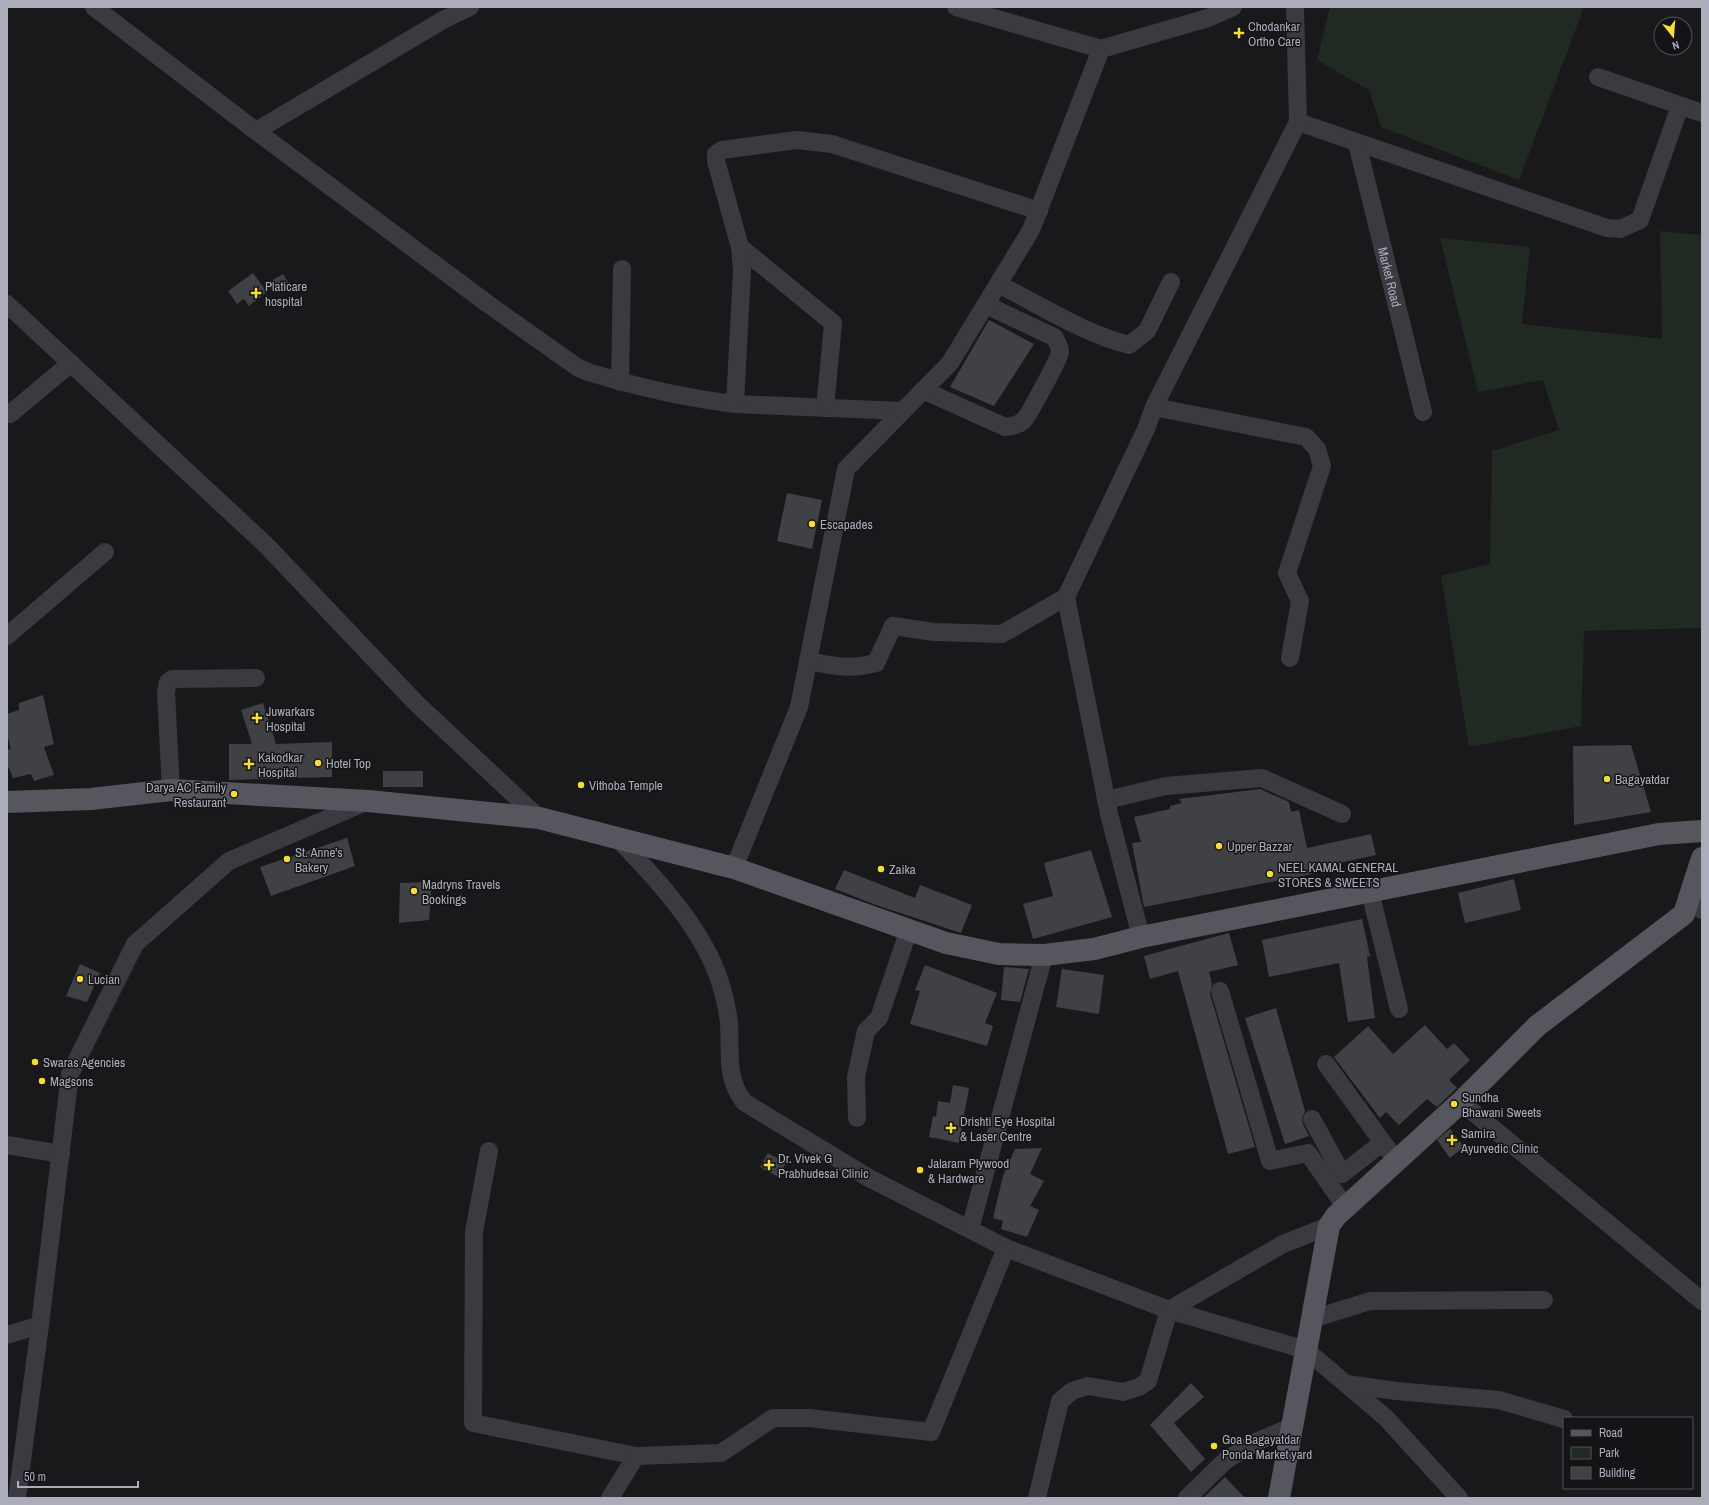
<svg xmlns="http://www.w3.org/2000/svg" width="1709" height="1505" font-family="'Archivo Narrow',sans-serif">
<rect width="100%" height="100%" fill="#19191b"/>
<g fill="#202a23">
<polygon points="1330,7 1584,7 1519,180 1381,127 1369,90 1317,60"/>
<polygon points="1660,231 1702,235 1702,628 1584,631 1581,726 1469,747 1441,576 1490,564 1492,451 1559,430 1543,380 1478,392 1440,238 1530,247 1522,324 1662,339"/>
</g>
<g fill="#404145">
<polygon points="253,273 267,292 249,306 244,299 237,304 228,291"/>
<polygon points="283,274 290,285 278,293 271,281"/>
<polygon points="989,320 1034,344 994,406 950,387"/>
<polygon points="787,493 822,500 812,549 777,541"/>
<polygon points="43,695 54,744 44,747 54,775 34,781 31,774 13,778 9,768 7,769 7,750 11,749 7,734 7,714 19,710 19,703"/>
<polygon points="263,703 276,744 332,742 332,777 229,780 229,744 252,744 241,710"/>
<polygon points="1631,745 1651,812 1574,825 1573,746"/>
<rect x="383" y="771" width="40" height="16"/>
<polygon points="1260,789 1289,802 1291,812 1299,810 1307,848 1371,834 1376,855 1311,869 1312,874 1144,907 1132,843 1141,842 1134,817 1170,809 1170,806 1182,803 1179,799"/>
<polygon points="347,838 355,866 271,896 260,867"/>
<polygon points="1091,850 1112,917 1033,939 1023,904 1053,896 1044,863"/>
<polygon points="844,870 915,898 920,885 972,905 961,933 876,905 835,889"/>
<polygon points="1514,879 1521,910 1465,923 1458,893"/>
<polygon points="432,882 429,920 399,923 400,883"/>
<polygon points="1362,919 1370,956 1367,957 1375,1018 1348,1022 1339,963 1269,977 1262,940"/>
<polygon points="1229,933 1238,965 1209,972 1212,984 1210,994 1255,1147 1228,1154 1178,971 1150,979 1144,956"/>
<polygon points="80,964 100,973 87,1002 66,996"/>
<polygon points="925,965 997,993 985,1023 993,1026 987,1046 910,1024 920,991 915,990"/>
<polygon points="1004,967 1029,969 1020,1002 1001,1000"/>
<polygon points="1062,969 1104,975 1099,1014 1056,1007"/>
<polygon points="1276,1008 1305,1111 1302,1118 1303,1124 1309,1136 1285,1144 1245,1018"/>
<polygon points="1425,1025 1447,1049 1454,1043 1470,1060 1449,1080 1457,1088 1437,1107 1427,1099 1399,1125 1386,1112 1380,1118 1334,1057 1368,1026 1393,1054"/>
<polygon points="953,1085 969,1088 959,1143 929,1137 933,1116 936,1117 938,1101 950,1103"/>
<polygon points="1450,1129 1464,1147 1450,1158 1437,1140"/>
<polygon points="1042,1148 1030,1174 1044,1181 1030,1206 1039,1210 1027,1237 1001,1229 1003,1221 993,1218 1003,1176 1015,1149"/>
<polygon points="768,1153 786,1163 778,1177 760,1167"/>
<polygon points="1191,1383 1204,1397 1174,1423 1205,1459 1191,1472 1150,1425"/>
<polygon points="1225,1477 1245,1498 1203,1498"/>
</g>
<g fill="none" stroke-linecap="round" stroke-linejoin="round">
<g stroke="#3a3a40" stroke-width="18">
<polyline points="94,7 256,131"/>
<path d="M470,7L443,20L256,131L488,304L577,367L588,372C637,387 685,398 735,404L902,411"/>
<polyline points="956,7 1101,49"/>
<polyline points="1598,77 1702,113"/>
<polyline points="1298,122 1607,228 1620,229 1640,220 1680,106"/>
<path id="s1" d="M1357,143L1423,412"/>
<polyline points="740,247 833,323 825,408"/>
<path d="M998,284C1040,305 1083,333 1129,345L1147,331L1171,282"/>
<polyline points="7,304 267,546 416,703 539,818"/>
<polyline points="620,382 622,269"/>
<path d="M923,390L1005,427C1012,426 1017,426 1023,421C1028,417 1059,359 1060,352C1060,346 1057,342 1054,337L986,305"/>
<polyline points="735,404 742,271 740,247 716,161 716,154 722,150 797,140 832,144 1039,211"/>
<polyline points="1154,407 1306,437 1317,449 1322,466 1287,573 1300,601 1290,658"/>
<polyline points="10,414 71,363"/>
<polyline points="7,636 105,552"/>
<path d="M808,661C833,666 850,670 876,663L893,626L934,632L1002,634L1066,597"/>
<polyline points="171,790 166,692 168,682 172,679 256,678"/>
<polyline points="1106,800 1166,786 1262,778 1342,814"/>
<path d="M616,837C655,877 703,928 720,982C724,995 728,1010 729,1024C731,1053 725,1077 744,1102L869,1178L1006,1248L1169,1310L1306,1350L1386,1418L1459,1498"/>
<polyline points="734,868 799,707 846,469 950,363 1031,230 1101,49 1208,18 1233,7"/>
<polyline points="1370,892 1399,1009"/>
<polyline points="1692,893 1702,910"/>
<polyline points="1141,937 1109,814 1066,597 1146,429 1154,407 1298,122 1295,7"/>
<polyline points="1220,991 1270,1161 1308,1153 1346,1208"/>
<polyline points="1326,1064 1397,1162"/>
<polyline points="1461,1102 1702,1301"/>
<polyline points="857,1118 856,1077 866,1031 879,1018 909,929"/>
<polyline points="1312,1119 1342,1174 1382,1143"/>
<polyline points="7,1145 61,1154"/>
<polyline points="489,1151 474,1232 473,1423 636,1456"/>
<polyline points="970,1229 1044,955"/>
<polyline points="1312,1319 1370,1301 1544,1300"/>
<polyline points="7,1335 40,1325"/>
<polyline points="1347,1384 1396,1391 1499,1400 1564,1419"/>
<polyline points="17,1498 40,1325 70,1074 135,944 229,861 368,801"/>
<polyline points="610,1498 636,1456 721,1453 773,1418 809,1418 931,1432 1006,1248"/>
<polyline points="1037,1498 1060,1401 1072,1391 1088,1386 1123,1392 1139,1387 1148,1381 1169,1310 1283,1244 1329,1226"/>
<polyline points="1187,1498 1226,1460 1256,1442 1293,1426"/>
</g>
<g stroke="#56565f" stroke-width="22">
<polyline points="7,802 91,799 171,790 368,801 539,818 734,868 946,943 999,954 1044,955 1094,949 1141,937 1659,834 1702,831"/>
<polyline points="1279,1498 1329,1226 1336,1216 1461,1102 1537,1026 1684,914 1702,858"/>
</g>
</g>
<g fill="#f7dc35" stroke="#141416" stroke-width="1.5">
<path d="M1237 27h4v4h4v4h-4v4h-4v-4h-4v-4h4z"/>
<path d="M254 287h4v4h4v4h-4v4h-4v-4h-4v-4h4z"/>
<circle cx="812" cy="524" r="4"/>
<path d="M255 712h4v4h4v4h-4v4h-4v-4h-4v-4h4z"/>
<circle cx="318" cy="763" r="4"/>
<path d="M247 758h4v4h4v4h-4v4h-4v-4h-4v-4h4z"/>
<circle cx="1607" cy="779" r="4"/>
<circle cx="581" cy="785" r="4"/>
<circle cx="234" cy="794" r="4"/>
<circle cx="1219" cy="846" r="4"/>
<circle cx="287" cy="859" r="4"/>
<circle cx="881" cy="869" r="4"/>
<circle cx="1270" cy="874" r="4"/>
<circle cx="414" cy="891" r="4"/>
<circle cx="80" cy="979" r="4"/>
<circle cx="35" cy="1062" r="4"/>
<circle cx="42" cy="1081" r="4"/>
<circle cx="1454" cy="1104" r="4"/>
<path d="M949 1122h4v4h4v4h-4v4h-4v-4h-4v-4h4z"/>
<path d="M1450 1134h4v4h4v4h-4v4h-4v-4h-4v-4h4z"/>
<path d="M767 1159h4v4h4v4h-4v4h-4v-4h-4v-4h4z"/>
<circle cx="920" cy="1170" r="4"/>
<circle cx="1214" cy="1446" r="4"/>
</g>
<g text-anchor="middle" stroke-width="3" stroke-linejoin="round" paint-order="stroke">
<g font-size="13" fill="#abadbb" stroke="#141416" text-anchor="start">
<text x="1248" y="31">Chodankar<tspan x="1248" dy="15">Ortho Care</tspan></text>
<text x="265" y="291">Platicare<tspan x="265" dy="15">hospital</tspan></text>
<text x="820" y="529">Escapades</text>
<text x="266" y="716">Juwarkars<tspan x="266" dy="15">Hospital</tspan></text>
<text x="258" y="762">Kakodkar<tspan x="258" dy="15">Hospital</tspan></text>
<text x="326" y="768">Hotel Top</text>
<text x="1615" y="784">Bagayatdar</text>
<text x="589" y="790">Vithoba Temple</text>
<text x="226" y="792" text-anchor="end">Darya AC Family<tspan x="226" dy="15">Restaurant</tspan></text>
<text x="1227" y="851">Upper Bazzar</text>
<text x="295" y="857">St. Anne's<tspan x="295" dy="15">Bakery</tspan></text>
<text x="1278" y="872">NEEL KAMAL GENERAL<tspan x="1278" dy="15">STORES &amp; SWEETS</tspan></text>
<text x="889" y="874">Zaika</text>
<text x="422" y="889">Madryns Travels<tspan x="422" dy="15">Bookings</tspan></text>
<text x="88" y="984">Lucian</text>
<text x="43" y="1067">Swaras Agencies</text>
<text x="50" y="1086">Magsons</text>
<text x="1462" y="1102">Sundha<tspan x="1462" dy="15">Bhawani Sweets</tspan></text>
<text x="960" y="1126">Drishti Eye Hospital<tspan x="960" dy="15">&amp; Laser Centre</tspan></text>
<text x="1461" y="1138">Samira<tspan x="1461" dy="15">Ayurvedic Clinic</tspan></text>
<text x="778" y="1163">Dr. Vivek G<tspan x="778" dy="15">Prabhudesai Clinic</tspan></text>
<text x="928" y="1168">Jalaram Plywood<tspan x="928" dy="15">&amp; Hardware</tspan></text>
<text x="1222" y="1444">Goa Bagayatdar<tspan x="1222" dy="15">Ponda Market yard</tspan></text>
</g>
<g font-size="13" fill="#abadbb" stroke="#141416">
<text dy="5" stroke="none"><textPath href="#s1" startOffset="138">Market Road</textPath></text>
</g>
</g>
<rect width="1709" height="1505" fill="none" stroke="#abadbb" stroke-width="16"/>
<rect x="1563" y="1417" width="130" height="72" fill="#141416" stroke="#505158"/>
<rect x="1571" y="1430" width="20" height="6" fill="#56565f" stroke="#505158"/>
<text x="1599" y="1437" font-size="12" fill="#abadbb">Road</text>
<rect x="1571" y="1447" width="20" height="12" fill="#202a23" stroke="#505158"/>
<text x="1599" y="1457" font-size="12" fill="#abadbb">Park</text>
<rect x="1571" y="1467" width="20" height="12" fill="#404145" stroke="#505158"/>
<text x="1599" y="1477" font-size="12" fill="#abadbb">Building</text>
<g transform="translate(1673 36) rotate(163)"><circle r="19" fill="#141416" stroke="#505158"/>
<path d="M0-3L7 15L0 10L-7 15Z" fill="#f7dc35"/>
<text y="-6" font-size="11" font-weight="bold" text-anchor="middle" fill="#abadbb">N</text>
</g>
<path d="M18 1481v6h120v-6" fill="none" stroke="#abadbb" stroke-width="2"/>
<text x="24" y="1481" font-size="12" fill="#abadbb" stroke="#141416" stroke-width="3" paint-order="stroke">50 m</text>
</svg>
